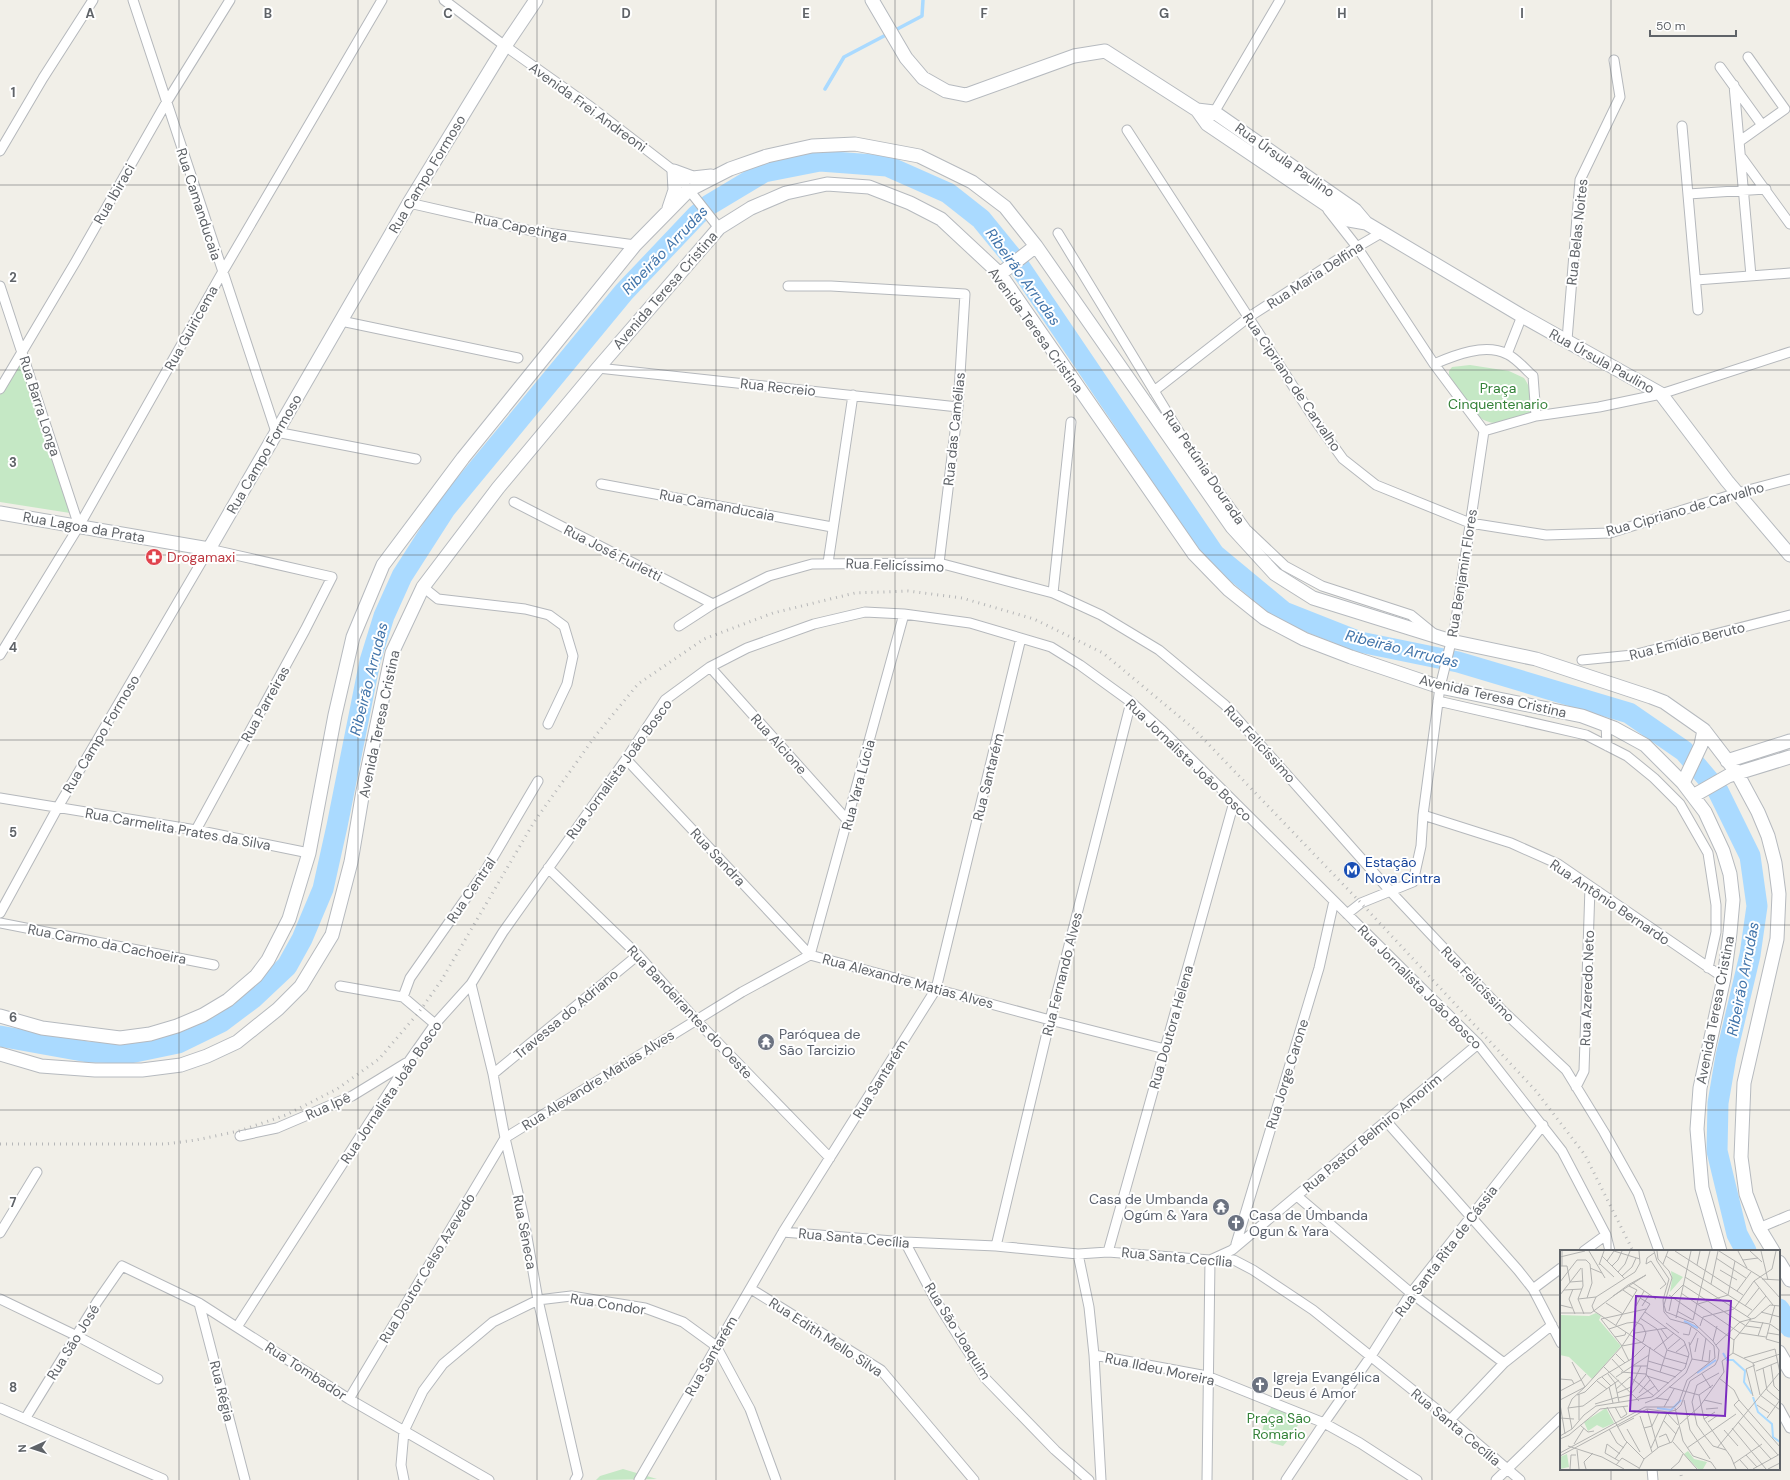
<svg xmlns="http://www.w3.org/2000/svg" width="1790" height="1480" font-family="'DM Sans',sans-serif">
	<rect width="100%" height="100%" fill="#f1efe8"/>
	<path fill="#c5e8c5" d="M21,360L70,513L0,502V395Z
		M1470,365L1509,371L1524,378C1531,388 1535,402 1529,414C1519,417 1506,423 1495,423C1473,422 1459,392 1449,375V371L1452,367Z
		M1273,1405L1301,1419L1294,1433L1283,1446L1272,1443L1261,1435L1267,1414Z
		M623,1469L657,1479L596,1480L600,1476Z"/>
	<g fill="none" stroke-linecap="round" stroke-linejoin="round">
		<path stroke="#aadaff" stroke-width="3.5" d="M825,89L844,57L922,16L923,0"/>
		<path stroke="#aadaff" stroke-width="21" d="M0,1036L88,1052L130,1053L178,1043L221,1022L253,998L287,966L302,939L323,889L337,826L370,661L384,616L402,576L445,509L624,292L697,215L709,205L764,172L820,161L887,166L948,193L981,219L1017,263L1214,554L1284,612L1360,642L1458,662L1629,713L1684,751L1718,791L1750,856L1757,906L1750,955L1726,1056L1718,1103L1717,1151L1737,1234L1746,1251
			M1779,1309L1790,1327"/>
		<g stroke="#b5b8bc" stroke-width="11">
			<path id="street" d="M133,0L276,432L416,459
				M444,0L505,46L591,107L674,171L719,228
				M1720,67L1762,125
				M1734,85L1751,276
				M1212,116L1280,0
				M1682,126L1698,310
				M1127,130L1317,423L1343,459L1376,485L1470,523L1546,535L1610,533L1737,493L1790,479
				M1740,141L1785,109L1748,57
				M0,151L43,78L93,0
				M1742,158L1790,224
				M1688,194L1766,189
				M409,203L532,231L635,245
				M1328,210L1357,247L1434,364L1484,431
				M1058,233L1198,463L1246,529L1285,566L1322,586L1411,615L1433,633
				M1696,280L1790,273
				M0,286L79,526
				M788,286H831L965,294L958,407L939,563
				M341,321L518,358
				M1567,340L1580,180L1620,97L1614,60
				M1507,354L1522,316
				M1434,364C1455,355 1485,343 1507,354C1516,358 1525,369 1533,376L1536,416
				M598,368L958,407
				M0,389L76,261L166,103L230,0
				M1154,391L1249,317L1357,247L1381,233
				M1484,431L1536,416L1599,407L1661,394L1790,352
				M601,484L832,527
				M514,502L713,604
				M828,563L853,395
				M423,587L438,599L525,609L549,615L564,626L573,656L567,684L548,724
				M1053,593L1071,422
				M679,626L713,604L769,576L812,564L939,563L1053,593L1101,615L1159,650L1225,705L1391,892L1503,1011L1566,1070L1604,1132L1638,1193L1659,1251
				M0,655L79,526L222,273L382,0
				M1582,660L1633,655L1790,615
				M710,667L848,821
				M1438,701L1586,735L1627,756L1654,778L1680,804L1708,853L1716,905V932L1708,968
				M1606,724L1607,746
				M626,759L810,955
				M0,798L196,830L309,853
				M1423,815L1511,843L1558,864L1724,978
				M548,868L638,955L696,1020L830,1158
				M0,913L58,807L209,549L332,577L305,630L196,830
				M1347,914L1361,903L1413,882L1421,846L1423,815L1440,687L1455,626L1484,431
				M0,923L214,965
				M810,955L904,614
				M471,984L493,1074L505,1138L523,1214L538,1300L578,1475L575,1480
				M340,986L403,997L435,1024
				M403,997L410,978L485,871L538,781
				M493,1074L638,955
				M1576,1087L1584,1071L1590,887
				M1386,1121L1518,1270L1533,1289L1561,1343
				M240,1136L277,1128L352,1096L406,1063
				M1297,1196L1411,1293L1504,1363
				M1759,1228L1790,1215
				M783,1232L905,1242L996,1246L1078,1254L1108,1252L1210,1260H1234L1253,1270L1313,1310L1450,1420L1520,1480
				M0,1233L37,1172
				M905,1242L936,1301L985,1378L1055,1450L1089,1480
				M1236,1244L1319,968L1334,901
				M996,1246L1050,1020L1131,702
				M1584,1251L1606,1235
				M1108,1252L1234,802
				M1078,1254L1089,1307L1094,1355L1101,1480
				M751,1289L881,1370L974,1480
				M1533,1289L1561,1268
				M0,1299L77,1336L158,1379
				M199,1303L245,1480
				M237,1327L409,1061L435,1024L471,984L503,932L626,759L665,700L710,667L747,648L814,624L865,612L904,614L970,623L1051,647L1080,665L1131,702L1161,729L1478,1044L1562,1151L1606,1235L1610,1251
				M1094,1355L1207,1376L1324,1423L1360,1443L1417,1480
				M349,1399L505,1138L742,992L810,955L1050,1020L1165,1049
				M0,1408L163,1479
				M1779,1408L1790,1428
				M25,1419L97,1302L122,1266L199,1303L349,1399L489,1480
				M1450,1420L1504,1363L1552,1325
				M1652,1469L1653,1480
				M404,1480L401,1465L404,1431L423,1391L443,1364L493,1322L538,1300L571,1296L645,1308L683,1322L716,1346L750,1409L776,1480
				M639,1480L783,1232L936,989L1021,638
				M1207,1480L1210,1260L1232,1250L1478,1044
				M1286,1480L1324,1423L1371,1356L1411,1293L1543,1125
				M1496,1480L1561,1417"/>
		</g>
		<g stroke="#b6babf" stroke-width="15">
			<path id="secondary" d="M872,0L906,58L923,78L946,91L966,95L1074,56L1105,51L1197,110L1207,124L1349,220L1366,223L1522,316L1661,394L1727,481L1790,555
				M1197,110L1214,112L1355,210L1366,223
				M669,208L675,190L674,171L693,178L711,176
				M1000,274L1036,246
				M0,513L209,549L409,203L505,46L536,0
				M1727,761L1790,741
				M1683,783L1701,745L1704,730
				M1693,796L1728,776L1790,757
				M0,1016L42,1028L120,1038L150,1034L177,1026L203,1015L228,1000L256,976L268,960L289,919L309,853L335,715L353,637L383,565L463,458L635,245L689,190L730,169L767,156L812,146L855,144L919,156L972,182L1005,207L1036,246L1232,527L1275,574L1313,598L1451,641L1536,659L1651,697L1664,702L1704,730L1737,773L1758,812L1768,836L1775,863L1779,894L1777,939L1744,1083L1741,1157L1746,1194L1759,1228L1773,1251
				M0,1054L41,1066L95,1070H142L181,1065L207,1056L237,1042L278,1009L301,986L332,935L351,862L363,791L392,653L423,587L498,488L598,368L719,228L751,208L786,193L827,184L869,187L910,203L941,219L1000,274L1194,554L1229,590L1264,618L1304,639L1351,657L1440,687L1582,716L1614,728L1645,745L1683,783L1705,812L1723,851L1730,874L1733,900L1730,933L1724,978L1700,1088L1697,1129L1702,1188L1720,1251
				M1779,1262L1790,1280
				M1779,1352L1790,1371"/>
		</g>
		<use href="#street" stroke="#fff" stroke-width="9"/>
		<use href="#secondary" stroke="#fff" stroke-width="13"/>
		<path stroke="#b6b7b8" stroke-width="3" stroke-dasharray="1 5" stroke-linecap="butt" d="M0,1144H166L196,1140L239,1131L286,1115L337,1089L379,1059L419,1012L441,981L534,822L596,735L638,684L704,639L773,613L855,593L908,591L962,598L1034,619L1103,653L1193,728L1361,903L1536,1091L1585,1155L1633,1251
			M1680,1469L1682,1480"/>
	</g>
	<path fill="none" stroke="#5f6368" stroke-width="1" stroke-opacity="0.55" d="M179,0V1480M358,0V1480M537,0V1480M716,0V1480M895,0V1480M1074,0V1480M1253,0V1480M1432,0V1480M1611,0V1251M0,185H1790M0,370H1790M0,555H1790M0,740H1790M0,925H1790M0,1110H1790M0,1295H1561M1779,1295H1790M1611,1469V1480"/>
	<defs>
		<g id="pharmacy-disc" transform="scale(0.9)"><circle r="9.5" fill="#e0444e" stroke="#fff"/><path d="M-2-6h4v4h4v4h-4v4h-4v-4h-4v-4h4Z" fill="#fff"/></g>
		<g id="metro-disc" transform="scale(0.9)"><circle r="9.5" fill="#1a4fb4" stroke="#fff"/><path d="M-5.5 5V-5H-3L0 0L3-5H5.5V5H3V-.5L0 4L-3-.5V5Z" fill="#fff"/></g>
		<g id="temple-disc" transform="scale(0.9)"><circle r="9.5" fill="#6b7280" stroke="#fff"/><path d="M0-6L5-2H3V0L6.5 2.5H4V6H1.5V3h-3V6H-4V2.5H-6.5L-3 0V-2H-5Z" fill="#fff"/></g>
		<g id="church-disc" transform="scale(0.9)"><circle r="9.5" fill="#6b7280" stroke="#fff"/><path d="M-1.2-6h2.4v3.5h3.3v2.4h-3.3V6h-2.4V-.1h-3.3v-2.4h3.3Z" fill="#fff"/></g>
	</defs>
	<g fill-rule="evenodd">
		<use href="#pharmacy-disc" x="154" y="557"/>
		<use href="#metro-disc" x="1352" y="870"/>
		<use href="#temple-disc" x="766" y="1042"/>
		<use href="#temple-disc" x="1221" y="1207"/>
		<use href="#church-disc" x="1236" y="1223"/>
		<use href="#church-disc" x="1260" y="1385"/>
	</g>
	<g text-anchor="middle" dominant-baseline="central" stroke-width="4" stroke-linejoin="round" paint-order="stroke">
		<g font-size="14" fill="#5f6368" stroke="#fff">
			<text transform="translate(588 107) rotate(36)">Avenida Frei Andreoni</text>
			<text transform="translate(1285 160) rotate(35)">Rua Úrsula Paulino</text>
			<text transform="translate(427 174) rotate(-59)">Rua Campo Formoso</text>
			<text transform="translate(114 194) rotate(-60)">Rua Ibiraci</text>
			<text transform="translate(199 204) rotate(72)">Rua Camanducaia</text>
			<text transform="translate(521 227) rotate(11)">Rua Capetinga</text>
			<text transform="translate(1577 232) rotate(-84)">Rua Belas Noites</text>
			<text transform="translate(1315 275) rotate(-33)">Rua Maria Delfina</text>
			<text transform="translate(665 290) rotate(-49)">Avenida Teresa Cristina</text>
			<text transform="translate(191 328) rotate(-61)">Rua Guiricema</text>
			<text transform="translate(1036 330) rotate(54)">Avenida Teresa Cristina</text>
			<text transform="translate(1602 361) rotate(29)">Rua Úrsula Paulino</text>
			<text transform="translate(1292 382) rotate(56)">Rua Cipriano de Carvalho</text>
			<text transform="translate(778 387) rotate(6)">Rua Recreio</text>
			<text transform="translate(40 406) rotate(72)">Rua Barra Longa</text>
			<text transform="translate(954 429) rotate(-84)">Rua das Camélias</text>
			<text transform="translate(264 454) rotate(-60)">Rua Campo Formoso</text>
			<text transform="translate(1204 467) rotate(56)">Rua Petúnia Dourada</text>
			<text transform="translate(717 505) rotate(11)">Rua Camanducaia</text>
			<text transform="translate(1685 509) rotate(-16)">Rua Cipriano de Carvalho</text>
			<text transform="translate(84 527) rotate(10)">Rua Lagoa da Prata</text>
			<text transform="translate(613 553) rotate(27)">Rua José Furletti</text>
			<text transform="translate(895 565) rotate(2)">Rua Felicíssimo</text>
			<text transform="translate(1462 573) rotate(-81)">Rua Benjamin Flores</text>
			<text transform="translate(1687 641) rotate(-14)">Rua Emídio Beruto</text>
			<text transform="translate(1493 696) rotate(13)">Avenida Teresa Cristina</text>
			<text transform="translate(265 704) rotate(-61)">Rua Parreiras</text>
			<text transform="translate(379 724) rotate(-78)">Avenida Teresa Cristina</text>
			<text transform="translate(101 734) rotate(-59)">Rua Campo Formoso</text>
			<text transform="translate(779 744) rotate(48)">Rua Alcione</text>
			<text transform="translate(1260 744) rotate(48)">Rua Felicíssimo</text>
			<text transform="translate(1189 760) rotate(44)">Rua Jornalista João Bosco</text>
			<text transform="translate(619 769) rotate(-54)">Rua Jornalista João Bosco</text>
			<text transform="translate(988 777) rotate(-76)">Rua Santarém</text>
			<text transform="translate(858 785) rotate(-75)">Rua Yara Lúcia</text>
			<text transform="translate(178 829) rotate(10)">Rua Carmelita Prates da Silva</text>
			<text transform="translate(718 857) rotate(47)">Rua Sandra</text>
			<text transform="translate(471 890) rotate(-56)">Rua Central</text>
			<text transform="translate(1610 902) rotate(34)">Rua Antônio Bernardo</text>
			<text transform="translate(107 944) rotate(11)">Rua Carmo da Cachoeira</text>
			<text transform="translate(1062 974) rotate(-76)">Rua Fernando Alves</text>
			<text transform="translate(908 981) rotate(15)">Rua Alexandre Matias Alves</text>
			<text transform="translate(1478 984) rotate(46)">Rua Felicíssimo</text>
			<text transform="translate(1420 987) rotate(45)">Rua Jornalista João Bosco</text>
			<text transform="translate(1587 988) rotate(-88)">Rua Azeredo Neto</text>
			<text transform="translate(1715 1010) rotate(-79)">Avenida Teresa Cristina</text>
			<text transform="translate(690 1012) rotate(47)">Rua Bandeirantes do Oeste</text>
			<text transform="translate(566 1014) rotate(-40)">Travessa do Adriano</text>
			<text transform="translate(1171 1027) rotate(-74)">Rua Doutora Helena</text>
			<text transform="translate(1287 1074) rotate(-73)">Rua Jorge Carone</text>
			<text transform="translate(880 1079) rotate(-58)">Rua Santarém</text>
			<text transform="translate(598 1080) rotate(-32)">Rua Alexandre Matias Alves</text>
			<text transform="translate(391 1092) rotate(-56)">Rua Jornalista João Bosco</text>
			<text transform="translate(328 1106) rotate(-24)">Rua Ipê</text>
			<text transform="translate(1372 1133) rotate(-40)">Rua Pastor Belmiro Amorim</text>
			<text transform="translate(525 1232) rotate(79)">Rua Sêneca</text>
			<text transform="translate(854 1238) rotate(5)">Rua Santa Cecília</text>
			<text transform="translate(1446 1251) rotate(-53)">Rua Santa Rita de Cássia</text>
			<text transform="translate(1177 1257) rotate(5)">Rua Santa Cecília</text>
			<text transform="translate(427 1268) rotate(-59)">Rua Doutor Celso Azevedo</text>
			<text transform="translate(608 1304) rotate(9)">Rua Condor</text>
			<text transform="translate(958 1331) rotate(58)">Rua São Joaquim</text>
			<text transform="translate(826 1337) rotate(33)">Rua Edith Mello Silva</text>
			<text transform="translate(73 1342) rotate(-58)">Rua São José</text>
			<text transform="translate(711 1356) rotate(-60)">Rua Santarém</text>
			<text transform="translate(1160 1369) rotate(12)">Rua Ildeu Moreira</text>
			<text transform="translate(306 1371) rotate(33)">Rua Tombador</text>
			<text transform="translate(222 1391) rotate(76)">Rua Régia</text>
			<text transform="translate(1456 1427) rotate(40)">Rua Santa Cecília</text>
		</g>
		<g font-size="14" fill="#348238" stroke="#fff">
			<text x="1498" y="388">Praça<tspan x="1498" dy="16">Cinquentenario</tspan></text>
			<text x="1279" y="1418">Praça São<tspan x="1279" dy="16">Romario</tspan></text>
		</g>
		<g font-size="14" fill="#be3a42" stroke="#fff" text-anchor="start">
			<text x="167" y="557">Drogamaxi</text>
		</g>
		<g font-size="14" fill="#164399" stroke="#fff" text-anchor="start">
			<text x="1365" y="862">Estação<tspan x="1365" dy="16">Nova Cintra</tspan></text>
		</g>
		<g font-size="14" fill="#5b616d" stroke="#fff" text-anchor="start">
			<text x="779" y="1034">Paróquea de<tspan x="779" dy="16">São Tarcizio</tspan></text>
			<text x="1208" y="1199" text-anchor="end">Casa de Umbanda<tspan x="1208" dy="16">Ogúm &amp; Yara</tspan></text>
			<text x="1249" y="1215">Casa de Úmbanda<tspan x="1249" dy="16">Ogun &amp; Yara</tspan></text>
			<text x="1273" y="1377">Igreja Evangélica<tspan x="1273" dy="16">Deus é Amor</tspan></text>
		</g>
		<g font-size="15" font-style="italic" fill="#4174aa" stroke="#fff">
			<text transform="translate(665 250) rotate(-46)">Ribeirão Arrudas</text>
			<text transform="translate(1023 277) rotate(54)">Ribeirão Arrudas</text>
			<text transform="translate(1402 649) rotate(14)">Ribeirão Arrudas</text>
			<text transform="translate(369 679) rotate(-76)">Ribeirão Arrudas</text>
			<text transform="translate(1743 979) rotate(-79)">Ribeirão Arrudas</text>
		</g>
	</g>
	<g transform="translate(1560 1250)">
		<rect width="220" height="220" fill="#f1efe8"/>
		<path d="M111,21L123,27L110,42L112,30ZM36,63L41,66L39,70L61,96L32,129L9,107L0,105V65L29,66ZM46,158L54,173L43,178L37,175L28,181L24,172ZM128,201L134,209L147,212L143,219H138L124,204ZM7,204L9,217L0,219V207Z" fill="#c5e8c5"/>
		<path fill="none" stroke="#aadaff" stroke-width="2" d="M124,71L138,78M163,103L167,110H173L185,121L184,132L192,144M137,123L156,110M193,147L198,162L212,174L213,187L220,192M97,158L111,160L121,150"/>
		<path fill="none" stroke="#b3b3b1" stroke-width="1" d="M29,1L45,28M54,1L80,9M115,1L183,45M159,1L202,28L220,48M178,1L187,18M190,1L202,12M201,1L208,30M42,6L65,29M106,6L192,60M0,7L25,1M156,8L186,28M220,8V32M183,10L198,8M47,11L54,1M40,14L54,27M86,14L91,11L106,34L100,39M86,14L87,8L94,3M103,14L108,1M39,15L44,1M137,15L140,1M0,16H7L10,32L23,31M2,16V1M52,16L58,10L62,1M22,18L23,36L18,49L24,64M30,18L42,23M160,20L177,30M58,22L65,14L70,1M62,26L72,17L76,8M125,27L191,69L174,90M202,29L219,30M194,31L213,55M0,32L17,10H26L30,14L32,33L27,48M73,33L96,49M151,34L158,1M13,39L9,49L15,64M4,40L22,39M63,40L73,47M177,41L191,22M121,43L180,83M0,45L21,18M109,45L174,90M168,45L175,11M111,47L123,35L186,76L201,78M18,49L36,47M46,53L63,64M138,54L168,45M0,55L12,58M76,56L84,41M82,56L89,45M185,56L199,38M34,61L105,108L127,114M34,61L32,56L36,47L75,22L80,13L79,1M109,61L112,47M117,61L133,70L150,1M201,62L220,67M0,63H31L68,35L86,25L53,46M187,67L206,46M80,68L97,79L107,100L100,122M116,68L131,1M41,69L86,59M41,69L62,96M190,71L210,74L220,81M106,73L119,83M210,73L215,55M210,74L206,89L220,93M56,75L77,40L69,36M140,76L143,67L174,59L194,31L212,19L216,1M49,79L67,73L76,72L82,75L86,83L83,92L62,96M101,79L108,89M73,80L75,83L107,78M180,83L206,87M208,83L220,85M123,84L129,85L131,77M198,86L203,72M55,87L65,85L66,82M153,91L157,76M130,95L137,82M156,95L180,72L195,68L210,55L220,56M62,97L69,111M108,99L121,88M94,100L114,83M107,100L129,107M116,102L126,94M135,102L138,88M173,103L193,113L200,145L220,160M56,104L65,113M184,108L215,99L220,123M52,109L63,121M132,109L149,112L150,100M88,111L122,121M142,111L146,88M12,112L25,137M193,113L220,104M211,115L214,136L220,142M72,116H87M44,117L79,151M87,118L116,127M203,118L207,140L220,151M196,121L218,112M61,122L86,124L99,142M159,123L137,135L132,152L137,175L144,185L153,196L166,200M48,124L55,133L59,152M142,124L151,138M87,126L109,133M42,127L51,136M56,127L89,105M70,127L94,146M159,128L174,140L179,150L220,197M0,129L12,130L14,134M37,131L47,139M49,137L53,153M109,137L139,145M56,139L70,127M0,141L21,130L26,124M57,143L71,137L81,116M79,143L90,130M17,145L25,142L38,129L73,108L86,95M139,145L144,169L171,207L176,219M139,145L153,135M193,146L186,119L195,115M58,148L70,145L86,126L90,97M77,148L95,136M96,148L109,150M0,150L25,137L62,96L90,54L80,48M124,150L130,180L150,209M144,150L162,154M179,150L174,155L218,205M85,153L97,148L126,123L132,109L129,92M0,154L5,184M35,154L58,147M197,155L209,163M47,157L65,190L84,209M55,157L61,168L67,164L63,156M104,157L114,139M8,158L23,156L59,130M115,158L123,191L133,206L151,212L156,219M87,159L98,198M146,159L158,158M80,166L92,202M0,168L14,169M207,168L220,150M144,169L155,162M19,170V144M104,171L116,184M148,172L158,165M178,172L211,209M120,174L140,156L164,122L162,111L173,103L174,90M20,175L28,182L34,181M57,177L74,168M84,178L92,176L99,162M172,178L206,219M12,179L8,158L12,149L25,137M49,179L57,193L64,198M67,179L80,202M164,180L178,196M0,186L12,179L24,165L36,156L92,147L125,118L129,104L124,91L85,62M99,187L106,184L110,193M0,189L9,185L40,159L68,156M113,192L137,219M14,194L24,178M8,196L42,207L64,219M91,198L107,163L118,175M127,198L176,164M157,198L220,122M17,200L19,219M0,203L85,157H114L119,152L127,130L155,108L154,96L138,81L128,74L110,69L104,62L103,50L109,29L97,11L94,1M186,205L197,217M0,206L87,159L108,162L116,160L121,155L130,131L155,115L158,109L159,100L153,91L134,73L106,62L104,55L112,28L109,21L98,9L97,1M55,209L67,192M180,210L188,219M59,211L45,203L47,194L60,204M173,214L202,194M56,215L62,208L79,218M10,219L11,205H16M26,219L24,212L33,203M79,219L84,209L99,197L112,192L119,177M111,219L119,212L123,204M193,219L220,204M208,219L220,213"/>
		<path fill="#7b2cbf" fill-opacity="0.15" stroke="#7b2cbf" stroke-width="2" d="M76,46L171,51L165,166L70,161Z"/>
		<rect width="220" height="220" fill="none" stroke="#5f6368" stroke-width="2"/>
	</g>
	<g font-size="13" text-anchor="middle" font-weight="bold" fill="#5f6368" stroke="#fff" stroke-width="4" stroke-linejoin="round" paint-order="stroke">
		<text x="90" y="18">A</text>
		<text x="268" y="18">B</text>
		<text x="448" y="18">C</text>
		<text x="626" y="18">D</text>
		<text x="806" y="18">E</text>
		<text x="984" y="18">F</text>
		<text x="1164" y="18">G</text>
		<text x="1342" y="18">H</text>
		<text x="1522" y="18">I</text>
		<text x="13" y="97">1</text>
		<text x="13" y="282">2</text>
		<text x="13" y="467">3</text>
		<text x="13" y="652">4</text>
		<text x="13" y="837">5</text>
		<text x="13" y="1022">6</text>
		<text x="13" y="1207">7</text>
		<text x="13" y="1392">8</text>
	</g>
	<g transform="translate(32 1448) rotate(267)" stroke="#ffffff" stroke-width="3" paint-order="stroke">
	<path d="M0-3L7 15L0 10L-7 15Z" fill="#5f6368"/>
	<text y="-6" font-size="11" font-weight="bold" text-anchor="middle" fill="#5f6368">N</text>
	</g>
	<path d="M1650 30v6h86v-6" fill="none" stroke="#5f6368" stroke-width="2"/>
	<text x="1656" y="30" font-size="12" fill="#5f6368" stroke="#ffffff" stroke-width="3" paint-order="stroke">50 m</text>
</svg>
